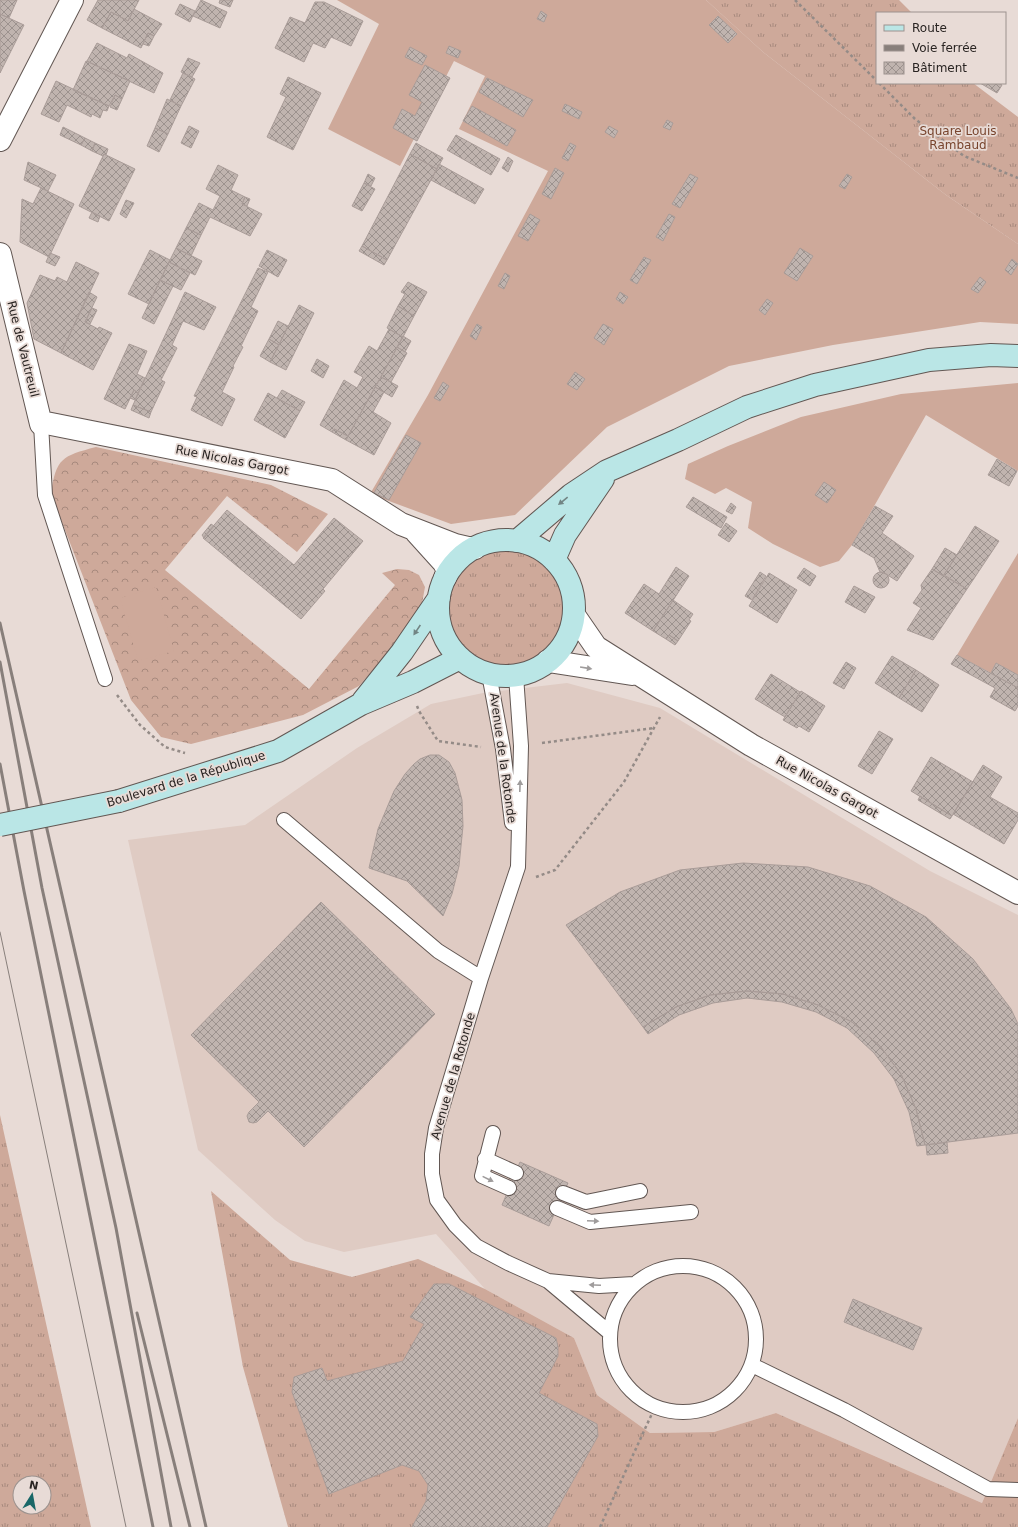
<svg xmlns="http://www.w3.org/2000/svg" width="1018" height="1527" font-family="'DejaVu Sans',sans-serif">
	<defs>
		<pattern id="grass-tufts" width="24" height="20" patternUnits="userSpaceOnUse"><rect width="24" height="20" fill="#cea99a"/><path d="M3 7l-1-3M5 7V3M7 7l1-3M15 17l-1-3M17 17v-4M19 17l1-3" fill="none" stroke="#a7897d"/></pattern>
		<pattern id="forest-crowns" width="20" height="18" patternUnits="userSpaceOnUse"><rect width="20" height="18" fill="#cea99a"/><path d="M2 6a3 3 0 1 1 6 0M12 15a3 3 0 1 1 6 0" fill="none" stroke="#a7897d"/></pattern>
		<pattern id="building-cross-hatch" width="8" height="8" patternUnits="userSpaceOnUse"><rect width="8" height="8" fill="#c0b4af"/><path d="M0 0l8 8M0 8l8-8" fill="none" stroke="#9c928e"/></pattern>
	</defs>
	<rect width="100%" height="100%" fill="#e8dbd6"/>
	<path fill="#dfcbc3" d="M567,683L660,708L930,871L1018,915V1418L982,1503L776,1413L714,1432L650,1433L597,1395L574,1338L485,1289L436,1234L344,1252L305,1241L275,1220L198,1150L128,840L245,825L357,748L431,704L483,693Z"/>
	<path fill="url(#grass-tufts)" fill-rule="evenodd" d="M706,0H899L912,13H877V83H973L1018,117V244L946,195L763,52Z
		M438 608a68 68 0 1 1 136 0a68 68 0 1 1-136 0Z
		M0,1115L91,1527H0ZM20,1483H44V1507H20Z
		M211,1191L290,1260L352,1277L418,1259L485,1289L574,1338L597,1395L650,1433L714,1432L776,1413L982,1503L1018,1418V1527H288L243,1367Z"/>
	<path fill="url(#forest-crowns)" d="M96,447L271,485L328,514L297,552L227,496L165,570L309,689L395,585L382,573L397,569L409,570L419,575L425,587L420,614L409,629L359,686L303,715L191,744L161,737L131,700L51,494C56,458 62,456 96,447Z"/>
	<path fill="#cea99a" d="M337,0H706L763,52L946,195L1018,244V324L980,322L833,345L729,366L607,427L515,515L451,524L370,494L428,395L548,171L459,129L485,76L454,61L400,166L328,129L379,24Z
		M1018,383V471L926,415L852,545L839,561L820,567L773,544L748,528L752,502L726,488L715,494L685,479L688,464L728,446L801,417L901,394Z
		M1018,553V675L996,663L991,673L957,655Z
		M156,587L174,651L138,661L120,598Z"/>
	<path fill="url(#building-cross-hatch)" stroke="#a99c98" d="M0,0H17L9,18L0,14Z
		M98,0H139L128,21L111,12L102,28L87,20Z
		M201,0L227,12L220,28L193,16Z
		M220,0H233L230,7L219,3Z
		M315,2H324L363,21L351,46L331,37L325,48L313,43L304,62L275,48L290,17L305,23Z
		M180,4L195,11L190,22L175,14Z
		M134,9L162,24L154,36L148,33L141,48L102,28L111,12L128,21Z
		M541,11L547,15L544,22L537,19Z
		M0,14L24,25L0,73Z
		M718,16L737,34L728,43L709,25Z
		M148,33L154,36L149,46L143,44Z
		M97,43L127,58L129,54L163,73L154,93L87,61Z
		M449,46L461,51L458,58L446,53Z
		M410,47L427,56L422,65L405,57Z
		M188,58L200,63L192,77L181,72Z
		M86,61L130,81L122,99L115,95L109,106L73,90Z
		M425,65L450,78L417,141L393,128L402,109L415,116L422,102L409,95Z
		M183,73L195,79L181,106L170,100Z
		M288,77L321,93L293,150L267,137L286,97L280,94Z
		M487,78L533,100L523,117L479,92Z
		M56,81L109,106L107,111L103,110L100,118L92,114L91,117L67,105L59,122L41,114Z
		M980,83H998L1002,85L997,93Z
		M115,95L122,99L117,110L110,107Z
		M167,99L181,106L168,134L155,128Z
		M565,104L582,112L579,119L562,111Z
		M472,106L516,130L507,146L463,121Z
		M667,120L673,123L670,130L663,127Z
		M189,126L199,131L191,148L181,143Z
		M609,126L618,131L614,138L605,132Z
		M63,127L85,138L81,145L60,135Z
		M155,128L168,134L159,152L147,146Z
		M456,135L500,159L491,175L447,150Z
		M85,138L95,143L92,151L81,145Z
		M95,143L108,149L106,155L104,154L103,156L92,151Z
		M416,143L443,158L437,169L410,154Z
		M570,143L576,146L568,161L562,158Z
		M104,154L135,169L109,221L79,206Z
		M410,154L437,169L387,260L362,246Z
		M508,157L513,161L508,172L502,168Z
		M28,162L56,175L48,191L24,180Z
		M439,164L484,189L475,204L431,180Z
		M218,165L238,175L231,190L245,197L242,204L262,214L250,236L210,217L201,235L186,228L199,203L213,210L220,196L206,189Z
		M555,168L564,173L551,199L542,194Z
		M368,174L375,178L371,186L364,183Z
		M690,174L698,178L680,208L672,204Z
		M847,174L852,177L845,189L839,186Z
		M364,183L375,189L362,211L352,206Z
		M41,188L74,204L49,257L20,242L22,199L33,204Z
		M245,197L250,199L247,206L242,204Z
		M126,200L134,203L126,218L120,214Z
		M92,212L100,216L98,222L89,218Z
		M530,214L540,220L528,241L518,236Z
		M669,214L675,217L663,241L656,237Z
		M186,228L201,235L191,256L176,248Z
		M362,246L387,260L384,265L359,251Z
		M176,248L202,261L195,275L169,262Z
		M800,248L813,256L797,281L784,273Z
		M150,250L170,260L149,304L128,294Z
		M267,250L287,260L278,277L259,266Z
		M50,253L60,257L55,266L46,262Z
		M644,257L651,260L637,284L630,280Z
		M1012,259L1018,264L1011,275L1005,270Z
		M76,262L99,273L61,353L34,339L27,303L40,275L55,281L57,277L67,282Z
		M169,262L190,273L181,290L160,280Z
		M258,268L268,272L251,307L258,311L241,346L243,347L233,366L234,367L222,392L235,399L222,426L191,410L197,397L194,396Z
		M505,273L510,276L504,289L498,286Z
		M980,277L986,282L978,293L971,289Z
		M160,280L173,286L154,324L142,318Z
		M408,282L427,292L414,316L398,306L405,294L401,292Z
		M89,292L97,297L85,322L98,329L99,327L112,333L93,370L61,353Z
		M185,292L216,307L204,330L183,321L172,345L177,348L161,380L165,382L151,412L133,405Z
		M620,292L628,297L623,304L616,299Z
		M767,299L773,303L765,315L759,310Z
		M299,305L314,313L286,370L270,362Z
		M398,306L414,316L403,337L387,328Z
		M92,308L97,310L90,324L85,322Z
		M278,321L288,326L279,345L269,339Z
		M477,324L482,327L476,340L470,336Z
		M603,324L613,329L604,345L594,338Z
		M389,329L403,337L348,436L334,429L332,432L320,425L344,380L357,388L363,377L354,372L369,346L377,351Z
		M403,336L411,341L405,352L397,347Z
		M269,339L279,345L270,362L260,356Z
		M129,344L147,351L137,374L145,378L138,393L134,390L125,409L104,399Z
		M397,347L407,353L391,382L381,377Z
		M317,359L329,366L323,378L311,371Z
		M575,372L585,379L577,390L567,384Z
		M381,377L398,386L392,397L375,387Z
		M443,382L449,386L440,401L434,398Z
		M375,387L384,392L373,412L391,423L374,455L346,440Z
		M134,390L138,393L135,400L130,398Z
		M282,390L305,402L300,411L277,398Z
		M268,393L300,411L285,438L254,420Z
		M133,405L151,412L149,418L131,410Z
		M334,429L348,436L346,440L332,432Z
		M406,435L421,443L389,500L374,493Z
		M997,459L1017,471L1009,486L988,475Z
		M824,482L836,490L827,503L815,495Z
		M693,497L727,517L721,528L686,507Z
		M731,503L736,507L732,514L726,511Z
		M875,506L893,516L882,533L914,556L897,581L886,574L880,572L874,558L852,545Z
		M227,510L294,565L334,518L363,541L323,589L325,591L301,619L203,538Z
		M726,523L737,531L729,542L718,535Z
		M211,524L214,526L204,538L202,535Z
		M975,526L999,541L967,589L944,575Z
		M945,548L957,555L943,576L932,569Z
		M676,567L689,576L653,631L625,613L644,584L659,594Z
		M804,568L816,576L810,586L797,578Z
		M932,569L967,589L933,640L907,630L921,608L913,603L922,590L921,585Z
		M873 580a8 8 0 1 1 16 0a8 8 0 1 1-16 0Z
		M760,572L766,576L752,600L745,596Z
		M769,573L797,590L777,623L749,606Z
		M854,586L875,597L865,613L845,602Z
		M673,600L693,614L689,620L691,621L678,641L669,635L666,639L653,631Z
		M669,635L678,641L675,645L666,639Z
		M957,655L1018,688V706L1015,711L990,697L995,688L951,664Z
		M892,656L916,670L899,698L875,683Z
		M846,662L856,668L844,689L833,683Z
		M996,663L1018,675V688L991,673Z
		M916,670L939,685L922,712L899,698Z
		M771,674L800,692L785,717L755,699Z
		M801,691L825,706L809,732L799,726L797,728L783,720Z
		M879,731L893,739L872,774L858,766Z
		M430,755H439L449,762L455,773L462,800L463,826L459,866L452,894L443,916L407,881L369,868L378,829L394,791L405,774L414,764L420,759Z
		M931,757L973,782L952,816L911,791Z
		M983,765L1002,777L990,797L1018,813V820L1004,844L953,814Z
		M920,796L952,816L950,819L918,800Z
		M743,863L808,867L870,886L926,917L973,959L1011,1009L1018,1024V1133L925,1145L916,1109L901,1074L880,1046L852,1022L818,1005L783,994L747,991L710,995L676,1007L643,1027L566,925L620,892L680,870Z
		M321,902L435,1014L304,1147L268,1111L257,1122L253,1123L249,1122L247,1116L249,1112L259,1102L191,1035Z
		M747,991L783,994L818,1005L852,1022L880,1046L901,1074L916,1109L925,1145L917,1146L909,1112L894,1079L874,1053L847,1028L816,1012L782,1002L747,998L713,1003L679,1015L648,1034L643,1027L676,1007L710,995Z
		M947,1142L948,1153L927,1155L926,1145Z
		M520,1162L568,1183L549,1226L502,1205Z
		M434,1284H449L556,1338L558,1347V1356L539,1393L597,1424L598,1436L547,1527H412L426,1501L428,1485L419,1471L402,1465L329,1494L292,1392L294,1377L322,1368L327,1381L403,1361L424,1324L410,1317Z
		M853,1299L922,1328L913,1350L844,1322Z"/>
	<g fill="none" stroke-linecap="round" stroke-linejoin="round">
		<g stroke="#625753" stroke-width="16">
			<path id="lane" d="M41,424L45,495L105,679
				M489,674L503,749L512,823
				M516,676L521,746L518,867L481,978L436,1128L432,1154V1174L437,1200L455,1225L476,1246L508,1263L548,1281L610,1333
				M284,820L438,951L481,978
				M493,1133L482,1176L509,1188
				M485,1159L516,1173
				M563,1193L586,1202L640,1191
				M557,1208L590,1222L691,1212
				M610 1339a73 73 0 1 1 146 0a73 73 0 1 1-146 0Z
				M548,1281L599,1286L634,1284
				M752,1365L844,1410L988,1489L1018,1490"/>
		</g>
		<g stroke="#625753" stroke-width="24">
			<path id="street" d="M0,140L72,0
				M0,254L41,424
				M41,422L332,480L401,524L455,545L468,548H475
				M416,532L444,563L448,571L445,578
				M574,615L596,647L751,745L1018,893
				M548,661L632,674"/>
		</g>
		<g stroke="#625753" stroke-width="24">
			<path id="secondary" d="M438 608a68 68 0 1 1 136 0a68 68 0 1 1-136 0Z
				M517,541L571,495L607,471L678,440L747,407L815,385L929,360L991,355L1018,356
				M554,560L565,535L603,479
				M363,701L402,652L439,598
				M119,801L278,751L361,704L413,682L460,658"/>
		</g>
		<path stroke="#948b87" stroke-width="2.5" stroke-dasharray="3 3" stroke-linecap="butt" d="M795,0L877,81
			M879,83L915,119L964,156L1018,178
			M117,695L140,725L165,747L185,753
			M417,706L419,711L438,741L481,747
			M542,743L654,728
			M536,877L555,870L624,782L660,717
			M600,1527L655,1407"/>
		<use href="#lane" stroke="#fff" stroke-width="14"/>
		<use href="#street" stroke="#fff" stroke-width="22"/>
		<use href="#secondary" stroke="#bae6e6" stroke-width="22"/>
		<path stroke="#887f7b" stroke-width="1" d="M0,932L126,1527"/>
		<path stroke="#887f7b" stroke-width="3" d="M0,623L206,1527
			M0,662L42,888L116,1228L171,1527
			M0,764L24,891L153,1527
			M137,1313L190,1527"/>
		<g stroke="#625753" stroke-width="24" stroke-linecap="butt">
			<path id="secondary-bridge" d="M0,825L119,801"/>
		</g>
		<use href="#secondary-bridge" stroke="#bae6e6" stroke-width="22"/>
	</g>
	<defs><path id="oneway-solid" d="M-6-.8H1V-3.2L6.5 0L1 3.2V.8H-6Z"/></defs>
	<g fill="#728584">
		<use href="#oneway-solid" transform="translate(563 501) rotate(141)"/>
		<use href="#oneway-solid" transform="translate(417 630) rotate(124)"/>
	</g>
	<g fill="#9f9c9c">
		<use href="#oneway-solid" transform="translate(586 668) rotate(9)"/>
		<use href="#oneway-solid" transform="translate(520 786) rotate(-88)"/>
		<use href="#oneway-solid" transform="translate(488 1179) rotate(26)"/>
		<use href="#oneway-solid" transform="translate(593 1221) rotate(3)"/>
		<use href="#oneway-solid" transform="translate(595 1285) rotate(-177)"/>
	</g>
	<g text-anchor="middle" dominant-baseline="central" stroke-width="3.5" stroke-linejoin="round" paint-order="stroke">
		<g font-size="12" fill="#78442d" stroke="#e8dbd6">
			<text x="958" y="131">Square Louis<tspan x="958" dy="14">Rambaud</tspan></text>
		</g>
		<g font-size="12" fill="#292422" stroke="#e8dbd6">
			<text transform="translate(23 349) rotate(76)">Rue de Vautreuil</text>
			<text transform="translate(232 460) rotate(11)">Rue Nicolas Gargot</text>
			<text transform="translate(503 758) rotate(82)">Avenue de la Rotonde</text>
			<text transform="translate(186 779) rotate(-17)">Boulevard de la République</text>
			<text transform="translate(827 787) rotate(29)">Rue Nicolas Gargot</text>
			<text transform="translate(453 1076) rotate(-74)">Avenue de la Rotonde</text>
		</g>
	</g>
	<rect x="876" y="12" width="130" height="72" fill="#e8dbd6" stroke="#9c928e"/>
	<rect x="884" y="25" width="20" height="6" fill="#bae6e6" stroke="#9c928e"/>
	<text x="912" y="32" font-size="12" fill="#292422">Route</text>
	<rect x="884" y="45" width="20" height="6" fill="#887f7b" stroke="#9c928e"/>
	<text x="912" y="52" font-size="12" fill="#292422">Voie ferrée</text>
	<rect x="884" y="62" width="20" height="12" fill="url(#building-cross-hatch)" stroke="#9c928e"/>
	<text x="912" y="72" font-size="12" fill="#292422">Bâtiment</text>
	<g transform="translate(32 1495) rotate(11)"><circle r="19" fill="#e8dbd6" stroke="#9c928e"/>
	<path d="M0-3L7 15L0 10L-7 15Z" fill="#196767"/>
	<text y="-6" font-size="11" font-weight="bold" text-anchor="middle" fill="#292422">N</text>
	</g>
</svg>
